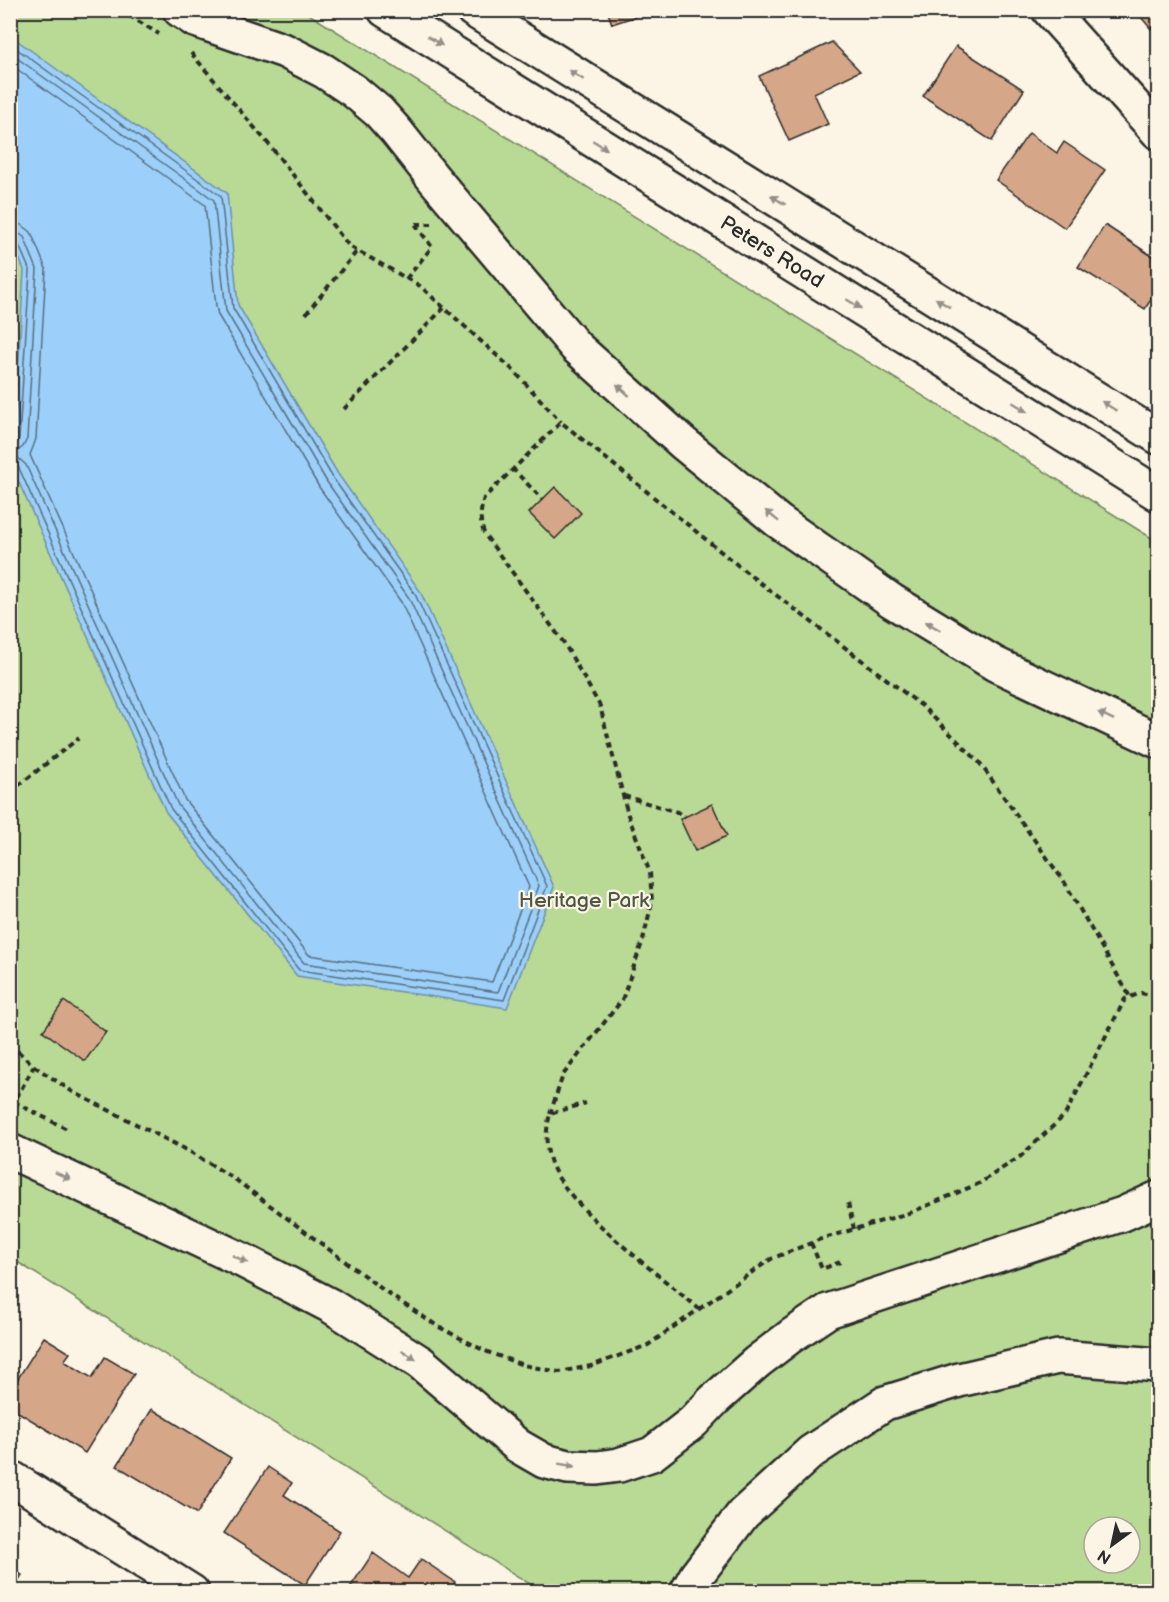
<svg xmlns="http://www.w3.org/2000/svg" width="1169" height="1602" font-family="'Balsamiq Sans',sans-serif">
	<rect width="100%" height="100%" fill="#fcf5e5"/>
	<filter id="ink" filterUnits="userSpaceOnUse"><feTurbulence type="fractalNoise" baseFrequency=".0167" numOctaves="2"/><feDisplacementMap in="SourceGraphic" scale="12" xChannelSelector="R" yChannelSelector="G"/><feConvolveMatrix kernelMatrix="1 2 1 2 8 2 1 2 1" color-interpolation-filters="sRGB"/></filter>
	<g filter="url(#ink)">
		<path fill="#b8da94" stroke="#728260" stroke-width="1.5" fill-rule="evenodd" d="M10,11H304L1158,542V1591H541L11,1258ZM1094,1527H1130V1563H1094Z"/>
		<path fill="#9cd0fa" stroke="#6f8ea7" stroke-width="1.5" d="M11,36L227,193L238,305L338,474L420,591L554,887L507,1008L297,976L166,812L12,467L24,270L11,239Z"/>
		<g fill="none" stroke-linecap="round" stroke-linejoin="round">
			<path stroke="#586d7e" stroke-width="1.5" d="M10,44L221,196L233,308L333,478L415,594L547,886L504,1000L299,970L171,809L19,468L16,464H10
				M10,53L214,200L226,311L327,482L409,598L539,886L498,992L304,963L178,805L26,465L15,455L16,452L23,447L27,439L37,269L24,237L18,233L10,231
				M10,64L205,205L216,306L218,315L319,487L401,602L529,887L492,982L309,955L185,800L30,455L36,439L46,269L31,232L22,225L10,222
				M10,239L18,243L30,271L19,438L17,443L10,444"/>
		</g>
		<path fill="#d6a689" stroke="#2b2b2b" stroke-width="1.5" d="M607,10H655L612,24Z
			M1135,10H1158V23L1151,29Z
			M832,42L860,71L814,93L828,124L789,141L759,76Z
			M956,46L1024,90L992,141L923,96Z
			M1029,133L1057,153L1064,142L1105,170L1065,228L996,180Z
			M1105,225L1158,260V288L1145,309L1078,267Z
			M555,487L581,513L555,539L529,513Z
			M712,804L727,836L695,851L680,819Z
			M64,1001L106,1032L85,1061L43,1031Z
			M44,1337L70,1353L64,1361L92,1378L105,1357L134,1374L85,1453L10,1407V1391Z
			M152,1409L231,1458L197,1514L117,1466Z
			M268,1467L292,1483L284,1495L340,1531L305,1585L224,1533Z
			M373,1553L408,1578L421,1559L455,1582L448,1592H347Z
			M10,1568L22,1575L11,1592H10Z"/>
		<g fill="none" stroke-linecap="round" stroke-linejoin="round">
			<g stroke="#2b2b2b" stroke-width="38">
				<path id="minor" d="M180,10L195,20L285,51L324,71L354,91L379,112L396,131L434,179L576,347L683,443L778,521L892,601L995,664L1158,741
					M1049,10L1158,132
					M10,1151L244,1261L331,1306L421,1363L518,1446L544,1461L568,1467L597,1468L619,1465L652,1454L693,1422L714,1400L757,1362L791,1336L828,1311L1123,1214L1158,1198
					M10,1477L192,1592
					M687,1592L696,1576L743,1514L811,1452L885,1403L959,1380L1058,1357L1158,1365"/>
			</g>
			<g stroke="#2b2b2b" stroke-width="38">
				<path id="major" d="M385,10L1158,494
					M473,10L1158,437"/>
			</g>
			<path stroke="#2b2b2b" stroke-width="4" stroke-dasharray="6 4.5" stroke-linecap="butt" d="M120,10L159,34
				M191,53L271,147L349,246L420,286L514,371L561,422
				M416,224H432
				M406,279L432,247L415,224
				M306,314L357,251
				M344,409L444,308
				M512,468L543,500
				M10,792L79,738
				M624,796L677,812L685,817
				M10,1044L34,1066L14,1102L69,1130
				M34,1066L73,1092L189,1151L236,1180L390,1295L439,1327L485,1351L523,1365L559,1372L591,1366L648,1345L699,1309C661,1276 563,1205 550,1160C545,1145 546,1129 550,1114L586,1103
				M550,1114L563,1075L622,1000L643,940L652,902L650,873L628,815L600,706L564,643L485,535C479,522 480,511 484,498L561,422L751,576L922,706L979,762L1065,883L1130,997
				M848,1203L854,1229
				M811,1243L822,1269L843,1261
				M699,1309L771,1259L821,1239L912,1212L980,1183L1021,1156L1065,1115L1125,999L1141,993L1158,997"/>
			<use href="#minor" stroke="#fcf5e5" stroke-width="33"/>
			<use href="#major" stroke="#fcf5e5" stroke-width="33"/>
		</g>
		<defs><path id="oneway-solid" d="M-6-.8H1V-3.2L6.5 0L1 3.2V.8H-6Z" transform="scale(1.5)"/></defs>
		<g fill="#949088">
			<use href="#oneway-solid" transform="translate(435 41) rotate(32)"/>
			<use href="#oneway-solid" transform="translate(576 75) rotate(-148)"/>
			<use href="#oneway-solid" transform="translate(600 145) rotate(32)"/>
			<use href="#oneway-solid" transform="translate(778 200) rotate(-148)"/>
			<use href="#oneway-solid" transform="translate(943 303) rotate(-148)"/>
			<use href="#oneway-solid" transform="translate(854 304) rotate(32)"/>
			<use href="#oneway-solid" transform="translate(623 390) rotate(-138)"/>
			<use href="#oneway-solid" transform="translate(1109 406) rotate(-148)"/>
			<use href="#oneway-solid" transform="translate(1020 407) rotate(32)"/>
			<use href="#oneway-solid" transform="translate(772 516) rotate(-141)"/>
			<use href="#oneway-solid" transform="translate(933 626) rotate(-149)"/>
			<use href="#oneway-solid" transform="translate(1106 716) rotate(-155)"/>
			<use href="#oneway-solid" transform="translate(63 1176) rotate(25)"/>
			<use href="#oneway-solid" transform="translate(240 1259) rotate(26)"/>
			<use href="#oneway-solid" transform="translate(409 1355) rotate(33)"/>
			<use href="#oneway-solid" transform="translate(567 1465) rotate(9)"/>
		</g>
	</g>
	<g text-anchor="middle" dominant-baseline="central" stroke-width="4.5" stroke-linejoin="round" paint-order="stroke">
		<g font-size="21" fill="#2b2b2b" stroke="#fcf5e5">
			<text transform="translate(772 252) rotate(32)">Peters Road</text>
		</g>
		<g font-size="21" fill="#4e5745" stroke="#fcf5e5">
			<text x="584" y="900">Heritage Park</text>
		</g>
	</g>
	<rect width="1169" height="1602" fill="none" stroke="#fcf5e5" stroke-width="36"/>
	<rect x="18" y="18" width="1133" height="1566" fill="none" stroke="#2b2b2b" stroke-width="2" filter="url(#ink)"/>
	<g transform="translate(1112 1545) rotate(213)"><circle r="28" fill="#fcf5e5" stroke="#a8a49b" stroke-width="1.5"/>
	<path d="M0-4.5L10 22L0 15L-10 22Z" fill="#2b2b2b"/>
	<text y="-9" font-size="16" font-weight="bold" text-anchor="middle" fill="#2b2b2b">N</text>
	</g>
</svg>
